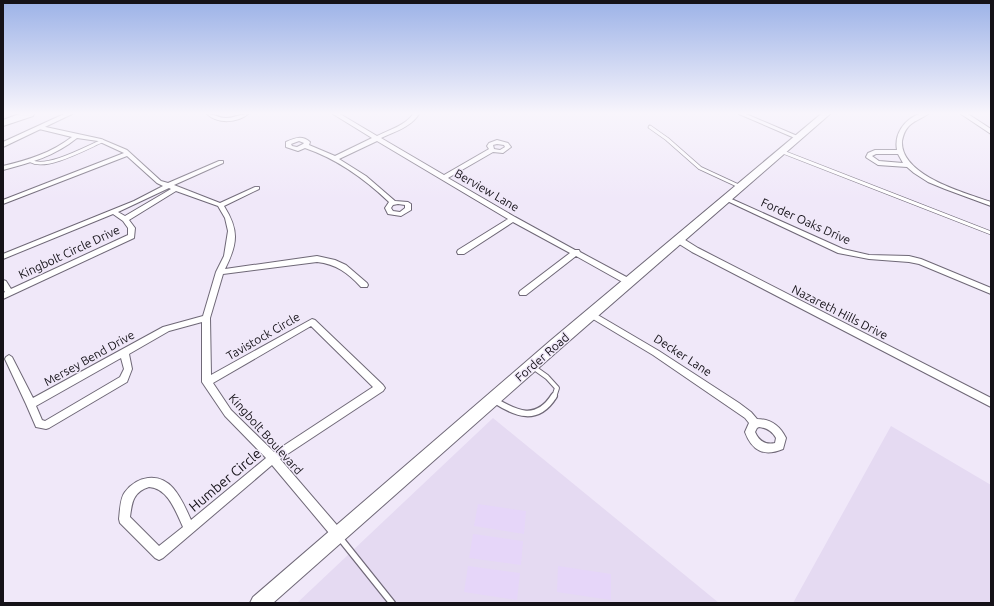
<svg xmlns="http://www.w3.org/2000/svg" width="994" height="606" font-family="Ubuntu,sans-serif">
	<rect width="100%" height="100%" fill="#f0e8f9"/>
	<path fill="#e5daf2" d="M493,418L719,603H297Z
		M891,426L991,485V603H793Z"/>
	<path fill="#e6d6f9" d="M478,504L526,511L524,534L474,526Z
		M473,534L523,541L521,565L469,558Z
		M468,566L520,573L517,600L464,592Z
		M558,566L611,574V600L557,592Z"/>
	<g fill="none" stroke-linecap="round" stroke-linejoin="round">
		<g stroke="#6f6877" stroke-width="4.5">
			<path id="service-far2" d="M650,127L667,139L700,168L741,187
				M783,152L991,233
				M31,161C46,170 86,148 102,141"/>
		</g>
		<g stroke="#6f6877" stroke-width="6">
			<path id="service-far1" d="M533,367L547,377L557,388L554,397"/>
		</g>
		<g stroke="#6f6877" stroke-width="8">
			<path id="service" d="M494,400C516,414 537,423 554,396
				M340,538L392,603"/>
		</g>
		<g stroke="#6f6877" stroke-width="2">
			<path id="minor" d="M207,114C214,114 219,118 226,118C234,118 240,114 248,114C237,123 218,124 207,114Z
				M333,114H340L377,136C389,130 406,125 413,114H419C411,127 394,132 381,138L444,175L489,149L487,146L489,143L497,140L508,143L511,147L503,153L493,152L448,178L515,217L575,250H579L580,252L632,280L633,282L632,284H626L576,256L526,295H520L519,293L520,291L570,253L513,222L464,254H458L457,252L458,250L508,219L377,141L339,159L366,176L395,201L408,202L411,204V210L401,216L388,214L385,208L389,202C365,179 337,159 305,148L298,151L286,147V142C295,138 302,135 310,142L309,145L335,156L372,138ZM299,141L304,143L303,144L297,147L292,146L291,144ZM497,144L504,145L505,147L500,150L494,149L493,145ZM398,204L405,205V208L400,212L393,211L391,208L393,205Z
				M739,114H746L802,138L797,139Z
				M919,114H928C921,119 913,121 908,127C904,132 903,136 902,141C900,176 966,193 991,202V206L945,189L928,182L914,173L907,167L878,165L867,158L866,157L868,153L875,150H897C894,134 904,120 919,114ZM876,154H898L903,163L879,161L872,156Z
				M961,114H968L991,129V134Z
				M41,126L101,139L127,150L161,181L168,183L219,161H223V163L174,185L220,203L255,187H259V189L224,206C239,230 238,243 225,269L317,256L335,260L346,265L367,283L368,285L367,287H361C348,273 336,264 317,262L223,274L210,318L211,375L312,319L315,320L383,385L385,388L383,391L280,459L342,531L344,535L342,539L338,541L334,539L272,465L163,558L159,560L155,558L120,523L119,519C120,511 120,498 125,492C137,476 159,472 173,488C181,497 186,509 191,520L266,458L225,416L202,382V322L169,331L129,354L132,369L127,382L49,428L46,429L36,427L26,404L5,359L6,357L9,355L12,357L33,398L163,327L203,316L216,272L224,256L228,231L225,218L218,206L176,191L129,220L135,228L134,238L3,299V293L5,292L3,289V280L6,281L11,289L128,235V228L123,221L113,214L3,259V254L134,201L163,186L157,183L127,156L3,204V200L124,153L98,141L77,138C55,156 30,163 3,170V166C28,160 51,153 72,137L39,129V127ZM169,188L171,189L125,216L118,212ZM311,326L373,387L274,452L231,410L213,383ZM121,358L124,369L120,377L45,421L42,420L36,406ZM149,487C168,488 176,512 183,527L159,546L130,517C132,502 133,492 149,487Z
				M727,197L843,249L869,255L909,256L921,259L991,288V294L919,264L909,262L869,259L838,253L725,200V198Z
				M676,238H682L698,248L991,398V407L692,252L676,242L675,240Z
				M591,311L659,351L739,403L751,412L757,419C771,419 780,426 786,438L783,449C764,457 752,451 745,432L749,423L745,418L653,355L588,316L587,314L588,312ZM759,427C767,428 772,431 776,438L775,443C765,445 759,441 755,432L757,428Z"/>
		</g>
		<g stroke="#6f6877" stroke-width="2">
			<path id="tertiary" d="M64,114H72L3,147V142Z"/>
		</g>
		<g stroke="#6f6877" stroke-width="2">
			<path id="secondary" d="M821,114H830L560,349L273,603H250L253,597L550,341Z"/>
		</g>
		<g stroke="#6f6877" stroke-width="2">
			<path id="motorway" d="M19,114H34L33,116L3,126V120Z"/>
		</g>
		<use href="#service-far2" stroke="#fff" stroke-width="3"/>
		<use href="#service-far1" stroke="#fff" stroke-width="4"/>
		<use href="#service" stroke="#fff" stroke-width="5.5"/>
		<use href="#minor" fill="#fff" fill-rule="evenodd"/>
		<use href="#tertiary" fill="#fff" fill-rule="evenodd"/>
		<use href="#secondary" fill="#fff" fill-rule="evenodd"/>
		<use href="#motorway" fill="#fff" fill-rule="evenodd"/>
	</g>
	<linearGradient id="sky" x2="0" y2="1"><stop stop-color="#9cb2e7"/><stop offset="0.57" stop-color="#f8f5fc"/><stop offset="1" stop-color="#f8f5fc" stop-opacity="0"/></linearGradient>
	<rect width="994" height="199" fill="url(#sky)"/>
	<g text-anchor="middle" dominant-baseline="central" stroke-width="3" stroke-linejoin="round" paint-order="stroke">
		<g font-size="12" fill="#151218" stroke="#f0e8f9">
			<text transform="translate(487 190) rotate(30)">Berview Lane</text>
			<text transform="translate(806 221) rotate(24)">Forder Oaks Drive</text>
			<text transform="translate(69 252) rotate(-25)">Kingbolt Circle Drive</text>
			<text transform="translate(840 312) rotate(27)">Nazareth Hills Drive</text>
			<text transform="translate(263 336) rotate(-30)">Tavistock Circle</text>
			<text transform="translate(683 355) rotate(33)">Decker Lane</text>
			<text transform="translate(542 357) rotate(-41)">Forder Road</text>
			<text transform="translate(89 358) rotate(-29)">Mersey Bend Drive</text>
			<text transform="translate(266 434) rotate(48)">Kingbolt Boulevard</text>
		</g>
		<g font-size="14" fill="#151218" stroke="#f0e8f9">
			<text transform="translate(225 480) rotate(-40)">Humber Circle</text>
		</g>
	</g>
	<rect width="994" height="606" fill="none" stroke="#151218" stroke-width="8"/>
</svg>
